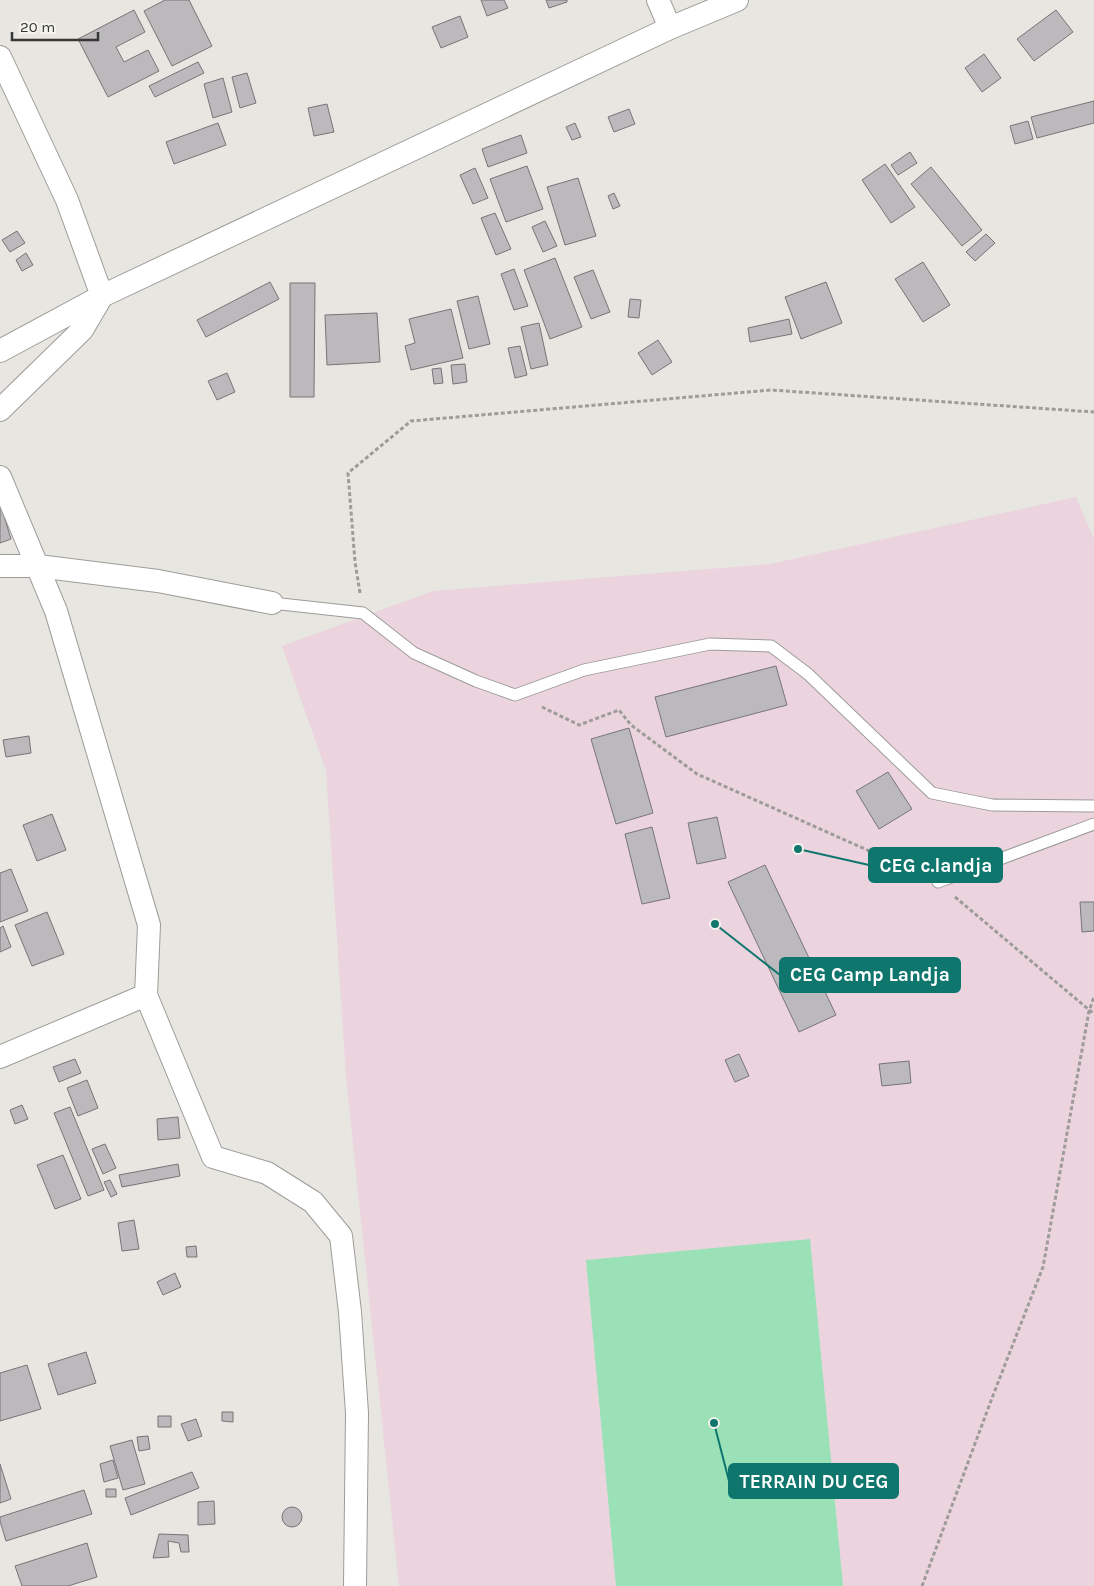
<svg xmlns="http://www.w3.org/2000/svg" width="1094" height="1586" font-family="Karla,sans-serif">
	<rect width="100%" height="100%" fill="#e7e6e1"/>
	<path fill="#ecd4df" d="M1076,497L1094,539V1586H399L346,1077L326,771L282,646L433,591L770,564Z"/>
	<path fill="#9ae1b8" d="M810,1239L843,1586H616L586,1260Z"/>
	<path fill="#bcb9bd" stroke="#777477" d="M165,0H189L212,46L172,66L144,11Z
		M481,0H504L508,8L487,16Z
		M546,0H567V2L549,8Z
		M134,10L145,32L116,47L124,62L148,50L159,71L108,97L78,39Z
		M1056,10L1073,32L1034,61L1017,39Z
		M460,16L468,37L441,48L432,27Z
		M984,54L1001,78L982,92L965,68Z
		M198,62L204,73L155,97L149,86Z
		M247,73L256,103L240,108L232,77Z
		M223,78L232,112L213,118L204,84Z
		M1094,101V123L1037,138L1031,117Z
		M327,104L334,132L314,136L308,108Z
		M629,109L635,124L614,132L608,117Z
		M1028,121L1033,139L1015,144L1010,126Z
		M218,123L226,145L174,164L166,142Z
		M575,123L581,137L572,140L566,127Z
		M521,135L527,153L488,167L482,149Z
		M910,152L917,163L898,175L891,165Z
		M885,164L915,207L891,223L862,180Z
		M527,166L543,209L506,222L490,179Z
		M931,167L982,230L962,246L911,184Z
		M475,168L488,198L473,204L460,175Z
		M578,178L596,236L565,245L547,187Z
		M614,193L620,206L613,209L608,196Z
		M495,213L511,249L496,255L481,218Z
		M545,221L557,246L543,252L532,227Z
		M17,231L25,243L10,252L2,240Z
		M986,234L995,243L975,261L966,252Z
		M26,253L33,265L22,271L16,260Z
		M555,258L582,327L550,339L524,270Z
		M923,262L950,305L923,322L895,279Z
		M514,269L528,306L514,310L501,274Z
		M593,270L610,312L591,319L574,277Z
		M270,282L279,299L206,337L197,320Z
		M826,282L842,323L801,339L785,297Z
		M290,283H315L314,397H290Z
		M478,296L490,344L469,349L457,301Z
		M630,299L641,300L639,318L628,317Z
		M451,309L463,358L411,370L405,346L415,343L409,319Z
		M377,313L380,362L327,365L325,315Z
		M789,319L792,334L750,342L748,328Z
		M539,323L548,365L531,369L521,327Z
		M658,340L672,362L652,375L638,353Z
		M520,346L527,375L515,378L508,348Z
		M465,364L467,382L453,384L451,365Z
		M441,368L443,383L434,384L432,369Z
		M227,373L235,392L217,400L208,381Z
		M0,503L11,539L0,543Z
		M776,666L787,705L666,737L655,697Z
		M629,728L653,813L616,824L591,739Z
		M29,736L31,753L6,757L3,740Z
		M888,772L912,809L879,829L856,791Z
		M52,814L66,850L37,861L23,825Z
		M717,817L726,858L697,864L688,823Z
		M652,827L670,898L642,904L625,834Z
		M765,865L836,1015L799,1032L728,882Z
		M11,869L28,911L0,922V873Z
		M1080,902H1094V931L1082,932Z
		M47,912L64,954L32,966L15,925Z
		M3,926L11,947L0,952V928Z
		M739,1054L749,1076L735,1082L725,1060Z
		M75,1059L81,1073L59,1082L53,1067Z
		M909,1061L911,1083L882,1086L879,1064Z
		M87,1080L98,1108L78,1116L67,1088Z
		M22,1105L28,1119L15,1124L10,1110Z
		M70,1107L104,1190L88,1196L54,1113Z
		M178,1117L180,1138L158,1140L157,1119Z
		M105,1144L116,1168L103,1174L92,1149Z
		M63,1155L81,1199L55,1209L37,1165Z
		M178,1164L180,1176L122,1187L119,1175Z
		M110,1180L117,1194L111,1197L104,1182Z
		M134,1220L139,1249L122,1251L118,1223Z
		M196,1246L197,1257H187L186,1247Z
		M175,1273L181,1287L163,1295L157,1282Z
		M86,1352L96,1383L58,1395L48,1364Z
		M27,1365L41,1409L0,1421V1373Z
		M222,1412H233V1422L222,1421Z
		M158,1416H171V1427H158Z
		M196,1419L202,1436L188,1441L181,1424Z
		M148,1436L150,1449L139,1451L137,1437Z
		M132,1440L145,1484L123,1490L110,1446Z
		M113,1460L118,1478L104,1482L100,1464Z
		M0,1464L11,1499L0,1503Z
		M192,1472L199,1488L131,1515L125,1498Z
		M106,1489H116V1497H106Z
		M84,1490L92,1514L6,1541L0,1521V1517Z
		M214,1501L215,1524L198,1525V1502Z
		M282 1517a10 10 0 1 1 20 0a10 10 0 1 1-20 0Z
		M159,1534L188,1535L189,1552H181L179,1543L168,1541L169,1557L153,1558Z
		M87,1543L97,1577L68,1586H22L15,1566Z"/>
	<g fill="none" stroke-linecap="round" stroke-linejoin="round">
		<g stroke="#9d9c98" stroke-width="13">
			<path id="service" d="M272,603L363,613L414,653L476,681L515,695L584,670L710,644L771,646L808,674L932,793L992,805L1094,806
				M938,882L1094,824"/>
		</g>
		<g stroke="#9d9c98" stroke-width="24">
			<path id="minor" d="M658,0L670,28
				M0,57L67,200L102,296L82,330L0,410
				M0,351L102,296L670,28L737,0
				M0,477L56,611L149,925L146,995L213,1157L267,1173L313,1202L341,1236L350,1312L357,1413L355,1586
				M0,566H38L158,581L272,603
				M0,1057L146,995"/>
		</g>
		<path stroke="#9d9c98" stroke-width="3" stroke-dasharray="4 2.5" stroke-linecap="butt" d="M360,593L355,562L348,473L411,421L771,390L1094,412
			M542,707L579,725L619,710L631,725L697,774L921,874
			M955,897L1094,1014
			M922,1586L992,1398L1043,1267L1089,1011L1094,997"/>
		<use href="#service" stroke="#fff" stroke-width="11"/>
		<use href="#minor" stroke="#fff" stroke-width="22"/>
	</g>
	<path fill="none" stroke="#0f766e" stroke-width="2" d="M798 849L869 865M715 924L780 975M714 1423L729 1481"/>
	<g fill="#0f766e" stroke="#f4f3ee" stroke-width="2">
		<circle cx="798" cy="849" r="5"/>
		<circle cx="715" cy="924" r="5"/>
		<circle cx="714" cy="1423" r="5"/>
	</g>
	<g fill="#0f766e" stroke="#0f766e" stroke-width="2">
		<rect x="869" y="848" width="133" height="34" rx="5"/>
		<rect x="780" y="958" width="180" height="34" rx="5"/>
		<rect x="729" y="1464" width="169" height="34" rx="5"/>
	</g>
	<g font-size="19" text-anchor="middle" font-weight="bold" fill="#fff">
		<text x="936" y="872">CEG c.landja</text>
		<text x="870" y="981">CEG Camp Landja</text>
		<text x="814" y="1488">TERRAIN DU CEG</text>
	</g>
	<path d="M12 32v8h86v-8" fill="none" stroke="#373735" stroke-width="2.5"/>
	<text x="20" y="32" font-size="15" fill="#373735" stroke="#f4f3ee" stroke-width="4" paint-order="stroke">20 m</text>
</svg>
